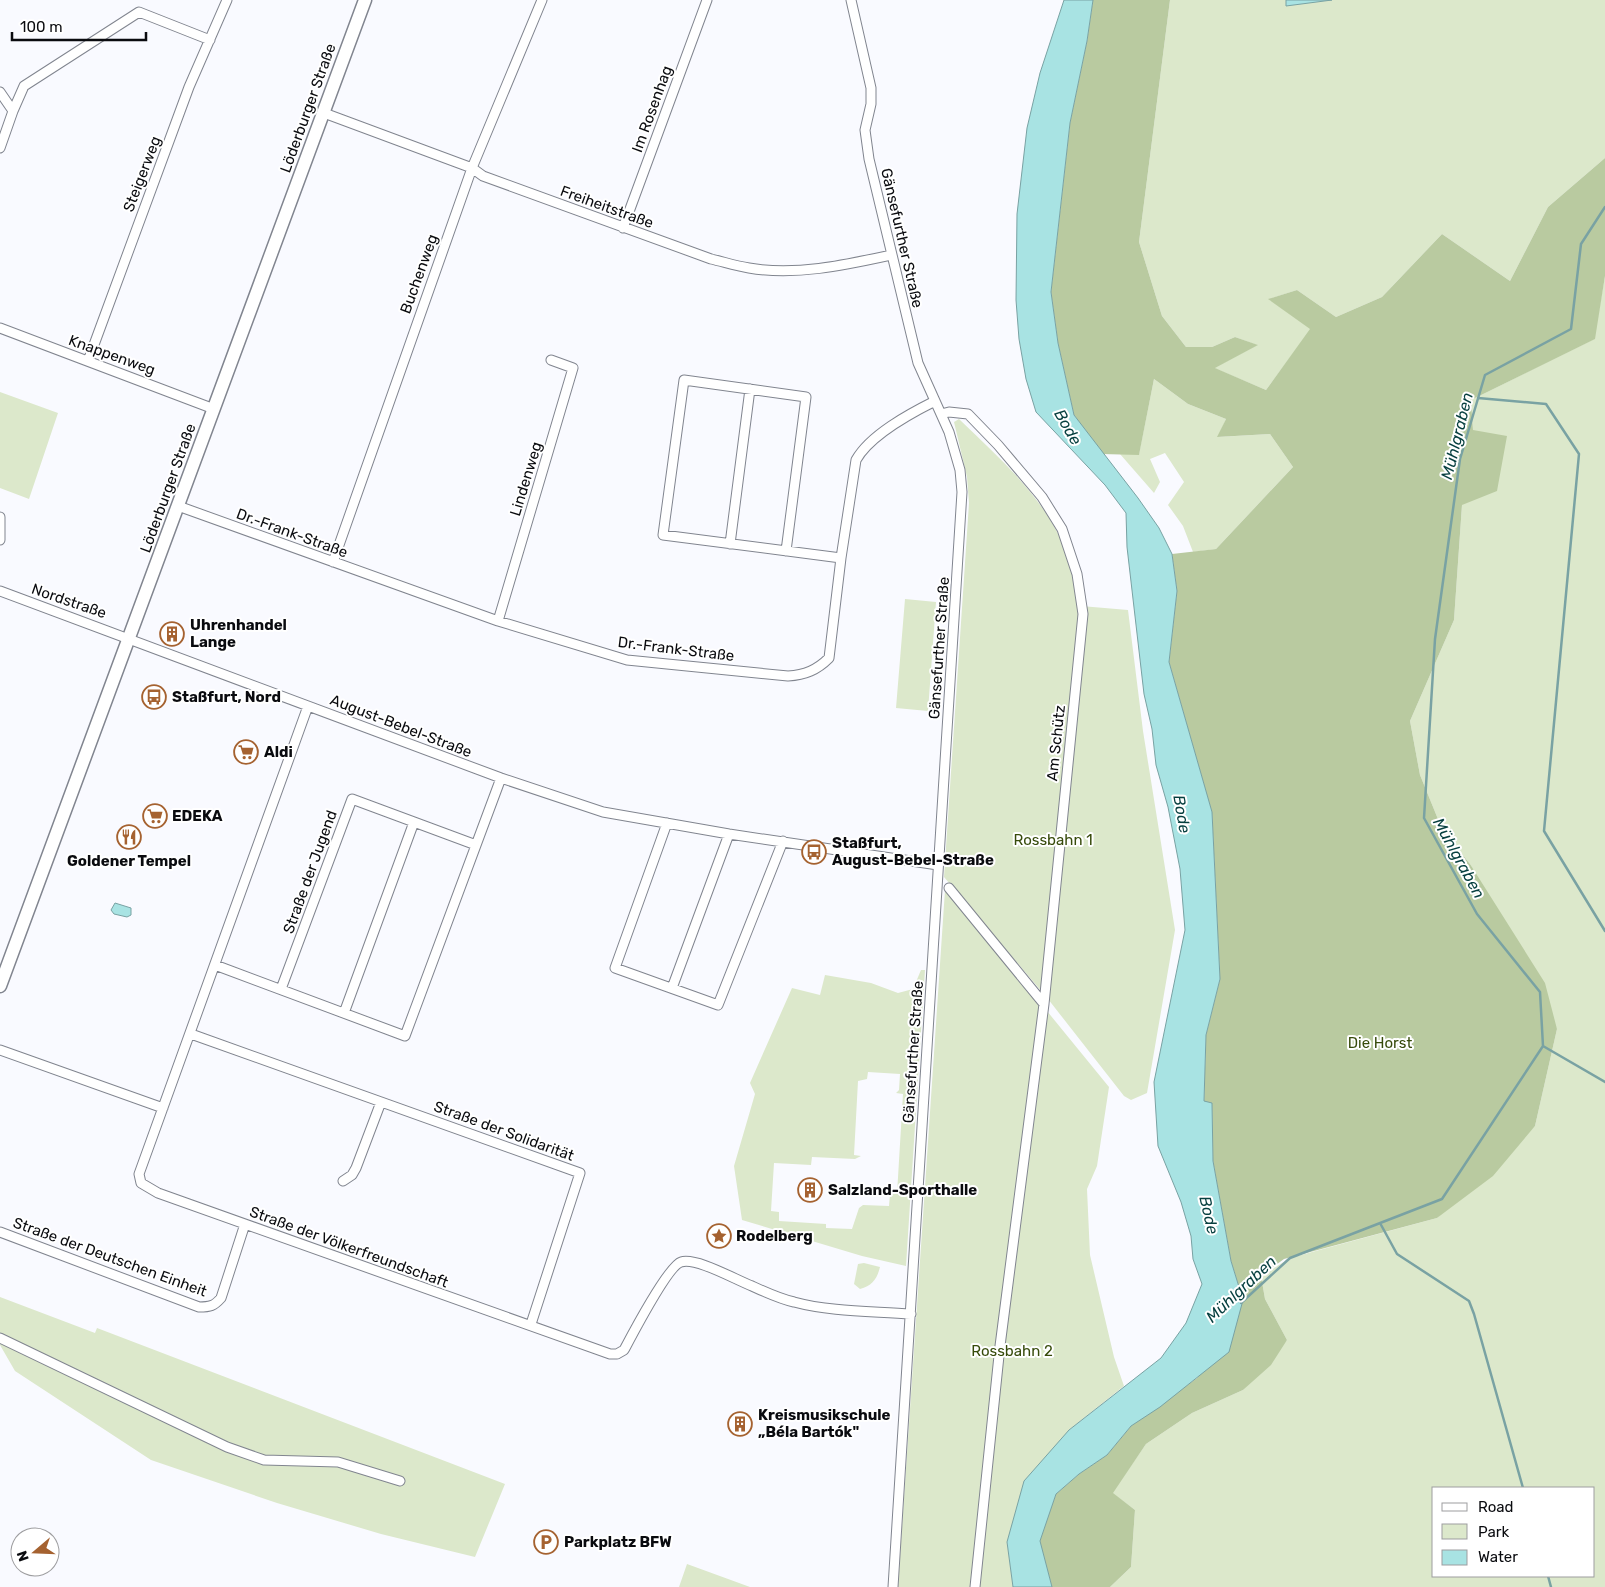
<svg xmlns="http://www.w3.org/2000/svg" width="1605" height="1587" font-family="Rubik,sans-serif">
	<rect width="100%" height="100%" fill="#f9faff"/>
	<path fill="#dce8cb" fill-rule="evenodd" d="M1170,0H1605V158L1548,207L1510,281L1442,234L1382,297L1336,317L1297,290L1269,299L1311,329L1266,390L1214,368L1257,345L1235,337L1212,347H1186L1162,316L1139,242Z
		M1605,276V1587H1110L1131,1567L1135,1510L1112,1493L1146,1444L1192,1413L1243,1390L1287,1340L1265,1299L1261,1276L1290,1258L1437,1218L1535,1126L1557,1029L1470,864L1442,829L1420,775L1410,721L1454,620L1462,505L1473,430L1471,400L1594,339ZM1434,1488H1594V1576H1434Z
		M1154,379L1188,404L1226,419L1218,437L1270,434L1293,467L1216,549L1193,552L1183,526L1168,505L1184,482L1165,453L1150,459L1160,482L1154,493L1120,454H1139Z
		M0,392L58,413L29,499L0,488Z
		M959,419C1020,478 1067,517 1081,606L1128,610L1143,731L1175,930L1147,1093L1131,1100L1124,1096L1048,999L944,877L969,503L967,477L954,422Z
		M905,599L936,602L928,711L896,708Z
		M945,890L949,891L1109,1087L1097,1166L1087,1189L1090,1255L1114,1357L1124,1386L1069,1430L1007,1542L1013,1587H898Z
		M921,970H925L906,1266L862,1256L742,1220L734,1166L755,1094L750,1083L792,988L820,995L825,975L871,983L898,993L913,989ZM868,1072L900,1074L899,1090L896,1093L903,1094L897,1194H890L889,1206L863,1205L859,1208L852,1229L826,1228V1224L779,1221V1212L771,1211L774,1163L811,1165L812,1157L855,1159L861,1156L854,1155L858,1081L867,1079Z
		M864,1263L880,1267C877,1279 872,1286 860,1289L854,1284L858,1264Z
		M0,1297L95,1333L97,1328L505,1484L475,1557L381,1534L277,1503L151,1460L15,1371L0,1345Z
		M687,1564L750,1587H679Z"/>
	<path fill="#b9caa0" d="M1093,0H1170L1139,242L1162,316L1186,347H1212L1235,337L1258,345L1215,368L1266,390L1310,329L1268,299L1297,290L1336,317L1382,297L1442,234L1510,281L1548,207L1605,158V276L1595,339L1471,400L1473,430L1507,436L1497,491L1462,505L1454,620L1410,721L1420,775L1442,829L1470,864L1545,983L1557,1029L1535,1126L1493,1176L1437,1218L1284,1259L1261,1276L1265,1299L1287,1340L1271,1365L1243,1390L1192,1413L1146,1444L1113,1493L1135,1510L1131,1567L1110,1587H1052L1039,1541L1056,1494L1079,1474L1107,1455L1131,1426L1197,1378L1243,1300L1231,1261L1213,1161L1212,1103L1204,1102L1206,1035L1220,979L1212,813L1169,662L1177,591L1172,554L1216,549L1293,467L1270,434L1217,437L1226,419L1188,404L1154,379L1139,455L1102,454L1074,415L1058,343L1051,292L1070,123L1087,41Z"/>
	<path fill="#a8e3e3" stroke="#79a2a3" d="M1064,0H1093L1087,41L1070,123L1051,292L1058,343L1074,415L1138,498L1159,528L1172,554L1177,591L1169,662L1212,812L1220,979L1206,1035L1204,1101L1212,1103L1213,1161L1231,1261L1243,1300L1229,1352L1160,1407L1131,1426L1107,1455L1079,1474L1056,1494L1040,1541L1052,1587H1013L1007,1542L1024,1481L1069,1430L1161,1358L1186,1323L1202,1284L1193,1259L1191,1236L1181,1202L1158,1146L1154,1082L1185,930L1180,869L1168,807L1156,765L1152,729L1144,694L1127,547L1126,513L1105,485L1036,412L1026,379L1019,339L1016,300L1017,214L1027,128L1040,73Z
		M1286,0H1332L1286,6Z
		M115,903L131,908V915L127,917L114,914L111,910Z"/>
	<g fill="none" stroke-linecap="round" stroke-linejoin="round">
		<path stroke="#79a2a3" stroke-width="2.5" d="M1478,398L1546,404L1579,454L1544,831L1605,931
			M1543,1046L1605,1082
			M1380,1223L1397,1254L1469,1301L1474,1314L1523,1488
			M1241,1303L1290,1258L1442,1199L1543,1046L1540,992L1477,914L1424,818L1435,639L1460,459L1485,375L1571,329L1581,244L1605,207
			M1548,1576L1551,1587"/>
		<g stroke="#81858f" stroke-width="11">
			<path id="street" d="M851,0L871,88V104L865,130L869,159L918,363L949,432L960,470L962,492L893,1587
				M0,92L13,111L0,148
				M13,111L24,86L139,12L210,40
				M324,113L472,168L483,176L711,259C724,262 736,266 749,268C796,276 845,265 891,255
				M623,228L707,0
				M0,328L214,409
				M88,361L189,87L227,0
				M941,414L949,412L968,414L998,445L1042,497L1062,529L1077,574L1083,614L1044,1004L1000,1346L975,1587
				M178,506L498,621L627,660L788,676C805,675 817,670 829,658L841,558L856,460C870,435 909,414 935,401
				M0,517V540
				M730,544L750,389
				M786,551L806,397L684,380L663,535L841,558
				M333,562L472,168L542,0
				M0,591L501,778L603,812L729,834L938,865
				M498,621L573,368L551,360
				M308,706L139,1174L141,1183L158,1193L610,1354H617L624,1350C632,1335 668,1266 681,1262C696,1257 736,1280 752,1286C765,1292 780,1299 794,1302C831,1312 873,1311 911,1314
				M667,823L615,968L718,1005L783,841
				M949,888L1044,1004
				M215,965L405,1036L501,778
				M672,988L729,834
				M281,989L352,799L476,845
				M344,1013L414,822
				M191,1034L580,1173L531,1324
				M0,1050L163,1108
				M343,1181L352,1175L356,1168L381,1102
				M0,1232L199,1307C210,1307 214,1306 221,1298L245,1224
				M0,1338L227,1447L264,1460L338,1462L400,1481"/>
		</g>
		<g stroke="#81858f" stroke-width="15">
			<path id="secondary" d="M0,986L365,0"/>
		</g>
		<use href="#street" stroke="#fff" stroke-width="9"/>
		<use href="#secondary" stroke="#fff" stroke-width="12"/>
	</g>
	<defs>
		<g id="building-ring" transform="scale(1.25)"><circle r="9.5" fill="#fff" stroke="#a56230" stroke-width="1.5"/><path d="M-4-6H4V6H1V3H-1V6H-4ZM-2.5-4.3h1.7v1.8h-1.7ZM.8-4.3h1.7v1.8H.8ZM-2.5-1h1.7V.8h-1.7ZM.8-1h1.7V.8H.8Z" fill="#a56230"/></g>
		<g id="bus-ring" transform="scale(1.25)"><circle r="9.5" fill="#fff" stroke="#a56230" stroke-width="1.5"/><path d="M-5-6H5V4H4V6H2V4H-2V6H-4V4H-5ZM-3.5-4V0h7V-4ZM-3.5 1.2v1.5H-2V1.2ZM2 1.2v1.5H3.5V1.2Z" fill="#a56230"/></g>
		<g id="supermarket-ring" transform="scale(1.25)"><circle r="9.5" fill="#fff" stroke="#a56230" stroke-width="1.5"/><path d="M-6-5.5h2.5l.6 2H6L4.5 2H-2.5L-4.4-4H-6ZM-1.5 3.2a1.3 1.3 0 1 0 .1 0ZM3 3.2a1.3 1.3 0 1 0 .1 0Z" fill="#a56230"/></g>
		<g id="restaurant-ring" transform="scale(1.25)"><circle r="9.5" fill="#fff" stroke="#a56230" stroke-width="1.5"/><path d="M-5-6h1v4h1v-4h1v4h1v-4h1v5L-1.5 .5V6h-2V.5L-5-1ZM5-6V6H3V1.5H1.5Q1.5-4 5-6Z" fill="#a56230"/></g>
		<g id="sight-ring" transform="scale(1.25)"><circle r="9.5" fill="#fff" stroke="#a56230" stroke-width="1.5"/><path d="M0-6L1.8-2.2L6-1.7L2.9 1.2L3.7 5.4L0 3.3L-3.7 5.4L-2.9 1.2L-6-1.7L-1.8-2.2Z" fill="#a56230"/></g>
		<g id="parking-ring" transform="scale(1.25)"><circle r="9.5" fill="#fff" stroke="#a56230" stroke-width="1.5"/><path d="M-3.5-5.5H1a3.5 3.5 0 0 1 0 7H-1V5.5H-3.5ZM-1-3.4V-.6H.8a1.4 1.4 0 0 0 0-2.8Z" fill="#a56230"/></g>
	</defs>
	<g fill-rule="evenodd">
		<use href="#building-ring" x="172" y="634"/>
		<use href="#bus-ring" x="154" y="697"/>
		<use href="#supermarket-ring" x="246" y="752"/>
		<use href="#supermarket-ring" x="155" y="816"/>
		<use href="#restaurant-ring" x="129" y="837"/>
		<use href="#bus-ring" x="814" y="852"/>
		<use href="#building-ring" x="810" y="1190"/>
		<use href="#sight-ring" x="719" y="1236"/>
		<use href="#building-ring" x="740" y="1424"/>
		<use href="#parking-ring" x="546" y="1542"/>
	</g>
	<g text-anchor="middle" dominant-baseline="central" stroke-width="4" stroke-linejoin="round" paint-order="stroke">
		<g font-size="15" fill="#0a0b0f" stroke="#fff">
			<text transform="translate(308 108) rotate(-70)">Löderburger Straße</text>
			<text transform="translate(652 109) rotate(-70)">Im Rosenhag</text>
			<text transform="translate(142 174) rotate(-69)">Steigerweg</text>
			<text transform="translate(607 207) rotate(20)">Freiheitstraße</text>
			<text transform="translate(902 238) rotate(77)">Gänsefurther Straße</text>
			<text transform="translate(419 274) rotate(-70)">Buchenweg</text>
			<text transform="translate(112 355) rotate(20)">Knappenweg</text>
			<text transform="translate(526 479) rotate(-73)">Lindenweg</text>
			<text transform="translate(168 488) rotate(-70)">Löderburger Straße</text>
			<text transform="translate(292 533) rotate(20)">Dr.-Frank-Straße</text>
			<text transform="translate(69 601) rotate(19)">Nordstraße</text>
			<text transform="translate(939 648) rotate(-86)">Gänsefurther Straße</text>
			<text transform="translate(676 649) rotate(7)">Dr.-Frank-Straße</text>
			<text transform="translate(401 726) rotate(21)">August-Bebel-Straße</text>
			<text transform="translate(1056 743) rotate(-84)">Am Schütz</text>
			<text transform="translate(310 872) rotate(-70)">Straße der Jugend</text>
			<text transform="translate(913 1052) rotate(-86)">Gänsefurther Straße</text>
			<text transform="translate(504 1131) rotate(20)">Straße der Solidarität</text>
			<text transform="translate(349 1247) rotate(20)">Straße der Völkerfreundschaft</text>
			<text transform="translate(110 1257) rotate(20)">Straße der Deutschen Einheit</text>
		</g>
		<g font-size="15" font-weight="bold" fill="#0a0b0f" stroke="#fff" text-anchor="start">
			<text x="190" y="625">Uhrenhandel<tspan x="190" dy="17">Lange</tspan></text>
			<text x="172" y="697">Staßfurt, Nord</text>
			<text x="264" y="752">Aldi</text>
			<text x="172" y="816">EDEKA</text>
			<text x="832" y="843">Staßfurt,<tspan x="832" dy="17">August-Bebel-Straße</tspan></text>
			<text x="129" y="861" text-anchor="middle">Goldener Tempel</text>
			<text x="828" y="1190">Salzland-Sporthalle</text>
			<text x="736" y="1236">Rodelberg</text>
			<text x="758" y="1415">Kreismusikschule<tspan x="758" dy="17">„Béla Bartók"</tspan></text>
			<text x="564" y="1542">Parkplatz BFW</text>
		</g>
		<g font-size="15" fill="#374b0b" stroke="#fff">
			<text x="1053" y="840">Rossbahn 1</text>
			<text x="1380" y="1043">Die Horst</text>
			<text x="1012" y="1351">Rossbahn 2</text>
		</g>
		<g font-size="16" font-style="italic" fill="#063f3f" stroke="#fff">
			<text transform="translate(1068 427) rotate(60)">Bode</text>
			<text transform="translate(1457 436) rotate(-76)">Mühlgraben</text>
			<text transform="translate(1182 814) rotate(80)">Bode</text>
			<text transform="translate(1459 858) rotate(61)">Mühlgraben</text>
			<text transform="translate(1209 1215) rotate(77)">Bode</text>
			<text transform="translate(1241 1289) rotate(-43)">Mühlgraben</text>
		</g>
	</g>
	<rect x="1432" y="1487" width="162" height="90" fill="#ffffff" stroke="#9d9d9f"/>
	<rect x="1442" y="1503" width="25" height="8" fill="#ffffff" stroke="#9d9d9f"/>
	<text x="1478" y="1512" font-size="15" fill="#0a0b0f">Road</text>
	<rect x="1442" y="1524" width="25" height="15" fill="#dce8cb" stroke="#9d9d9f"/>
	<text x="1478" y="1537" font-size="15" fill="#0a0b0f">Park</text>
	<rect x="1442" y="1550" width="25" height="15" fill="#a8e3e3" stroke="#9d9d9f"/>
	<text x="1478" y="1562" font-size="15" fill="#0a0b0f">Water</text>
	<g transform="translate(35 1552) rotate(251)"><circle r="24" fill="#ffffff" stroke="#9d9d9f"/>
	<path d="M0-4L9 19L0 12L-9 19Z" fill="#a56230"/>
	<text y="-8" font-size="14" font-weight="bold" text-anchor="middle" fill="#0a0b0f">N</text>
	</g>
	<path d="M12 32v8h134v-8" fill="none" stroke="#0a0b0f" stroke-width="2.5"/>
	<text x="20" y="32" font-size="15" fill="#0a0b0f" stroke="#ffffff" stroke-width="4" paint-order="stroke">100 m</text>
</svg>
